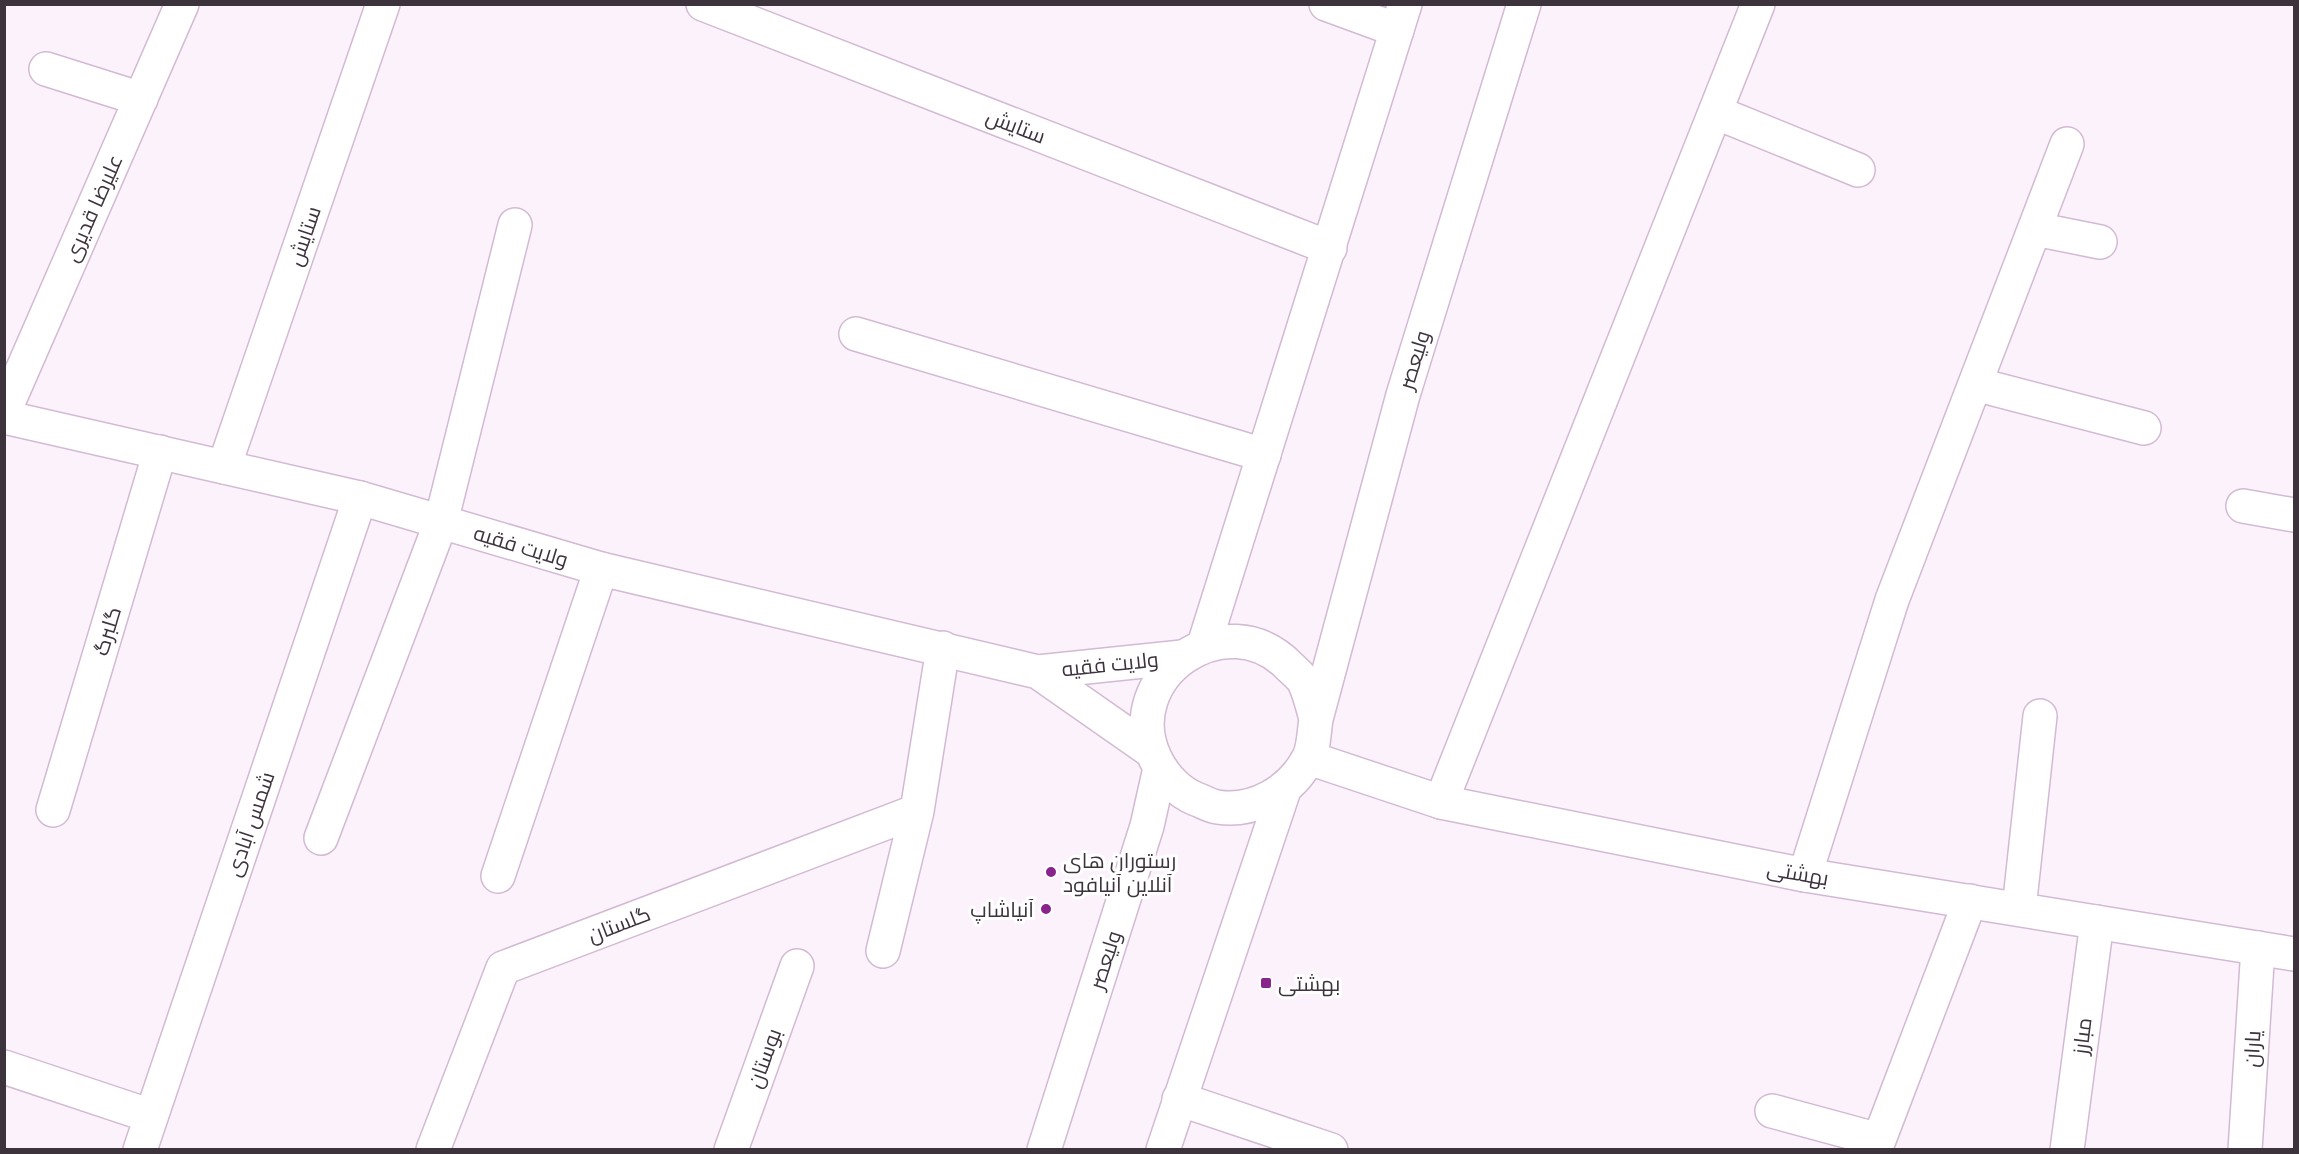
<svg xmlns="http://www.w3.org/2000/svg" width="2299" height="1154" font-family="'Public Sans',Cairo,sans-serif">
	<rect width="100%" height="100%" fill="#fcf2fc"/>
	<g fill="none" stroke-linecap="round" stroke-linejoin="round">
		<g stroke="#d3bad3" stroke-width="36">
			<path id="minor" d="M703,4L1330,248
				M1326,4L1397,30
				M46,69L141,99
				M1715,112L1858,170
				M2035,229L2100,242
				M856,334L1264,455
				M1975,384L2144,428
				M4,412L182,4
				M224,467L383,4
				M2243,506L2294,515
				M1441,802L1758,4
				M53,810L160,452
				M321,838L441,522L515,225
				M1805,875L1892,600L2067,144
				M498,876L601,569
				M2019,909L2040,716
				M883,951L917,811L943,648
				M4,1067L151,1116
				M1179,1099L1331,1150
				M1772,1111L1879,1140L1970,901
				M140,1150L360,498
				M433,1150L503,968L917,811
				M731,1150L797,966
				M2067,1150L2097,922
				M2245,1150L2258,948"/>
		</g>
		<g stroke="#d3bad3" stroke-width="36">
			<path id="tertiary" d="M4,417L360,498L601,569L1038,672L1182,657
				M1038,672L1151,751"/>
		</g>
		<g stroke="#d3bad3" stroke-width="36">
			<path id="secondary" d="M1309,758L1441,802L1805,875L2294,954"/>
		</g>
		<g stroke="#d3bad3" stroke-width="36">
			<path id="primary" d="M1204,645L1405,4
				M1316,719C1313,708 1310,695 1305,684C1303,678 1295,672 1290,667C1226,600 1117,677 1155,758C1163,775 1178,792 1196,799C1202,801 1210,806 1217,807C1254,813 1291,791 1308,759C1314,749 1314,731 1316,719L1403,395L1524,4
				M1044,1150L1147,826L1160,768
				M1163,1150L1284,790"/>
		</g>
		<use href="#minor" stroke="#fff" stroke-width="33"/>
		<use href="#tertiary" stroke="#fff" stroke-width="33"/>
		<use href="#secondary" stroke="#fff" stroke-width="33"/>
		<use href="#primary" stroke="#fff" stroke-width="33"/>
	</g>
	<g fill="#88248c" stroke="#fff" stroke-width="2">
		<circle cx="1051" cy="872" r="6"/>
		<circle cx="1046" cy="909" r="6"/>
		<rect x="1260" y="977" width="12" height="12" rx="3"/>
	</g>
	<g text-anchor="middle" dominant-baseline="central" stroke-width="6" stroke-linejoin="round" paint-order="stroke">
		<g font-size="21" fill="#3d333d" stroke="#fff">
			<text transform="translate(1016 126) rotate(21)">ستایش</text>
			<text transform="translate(93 208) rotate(-66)">علیرضا قدیری</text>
			<text transform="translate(304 236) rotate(-71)">ستایش</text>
			<text transform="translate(1414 360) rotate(-73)">ولیعصر</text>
			<text transform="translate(521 546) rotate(17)">ولایت فقیه</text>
			<text transform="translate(107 631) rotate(-73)">گلبرگ</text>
			<text transform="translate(1110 664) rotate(-6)">ولایت فقیه</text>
			<text transform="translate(250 824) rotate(-71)">شمس آبادی</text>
			<text transform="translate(1798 873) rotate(10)">بهشتی</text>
			<text transform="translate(619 924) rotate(-21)">گلستان</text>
			<text transform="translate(1105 960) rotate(-72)">ولیعصر</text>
			<text transform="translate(2082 1036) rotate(-83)">مبارز</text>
			<text transform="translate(2252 1049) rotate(-87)">یاران</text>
			<text transform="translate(764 1058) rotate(-70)">بوستان</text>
		</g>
		<g font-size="21" fill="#3d333d" stroke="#fff" text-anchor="start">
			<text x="1063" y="860">رستوران های<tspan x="1063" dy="24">آنلاین آنیافود</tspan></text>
			<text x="1034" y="909" text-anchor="end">آنیاشاپ</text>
			<text x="1278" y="983">بهشتی</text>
		</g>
	</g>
	<rect width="2299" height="1154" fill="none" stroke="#3d333d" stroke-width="12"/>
</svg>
